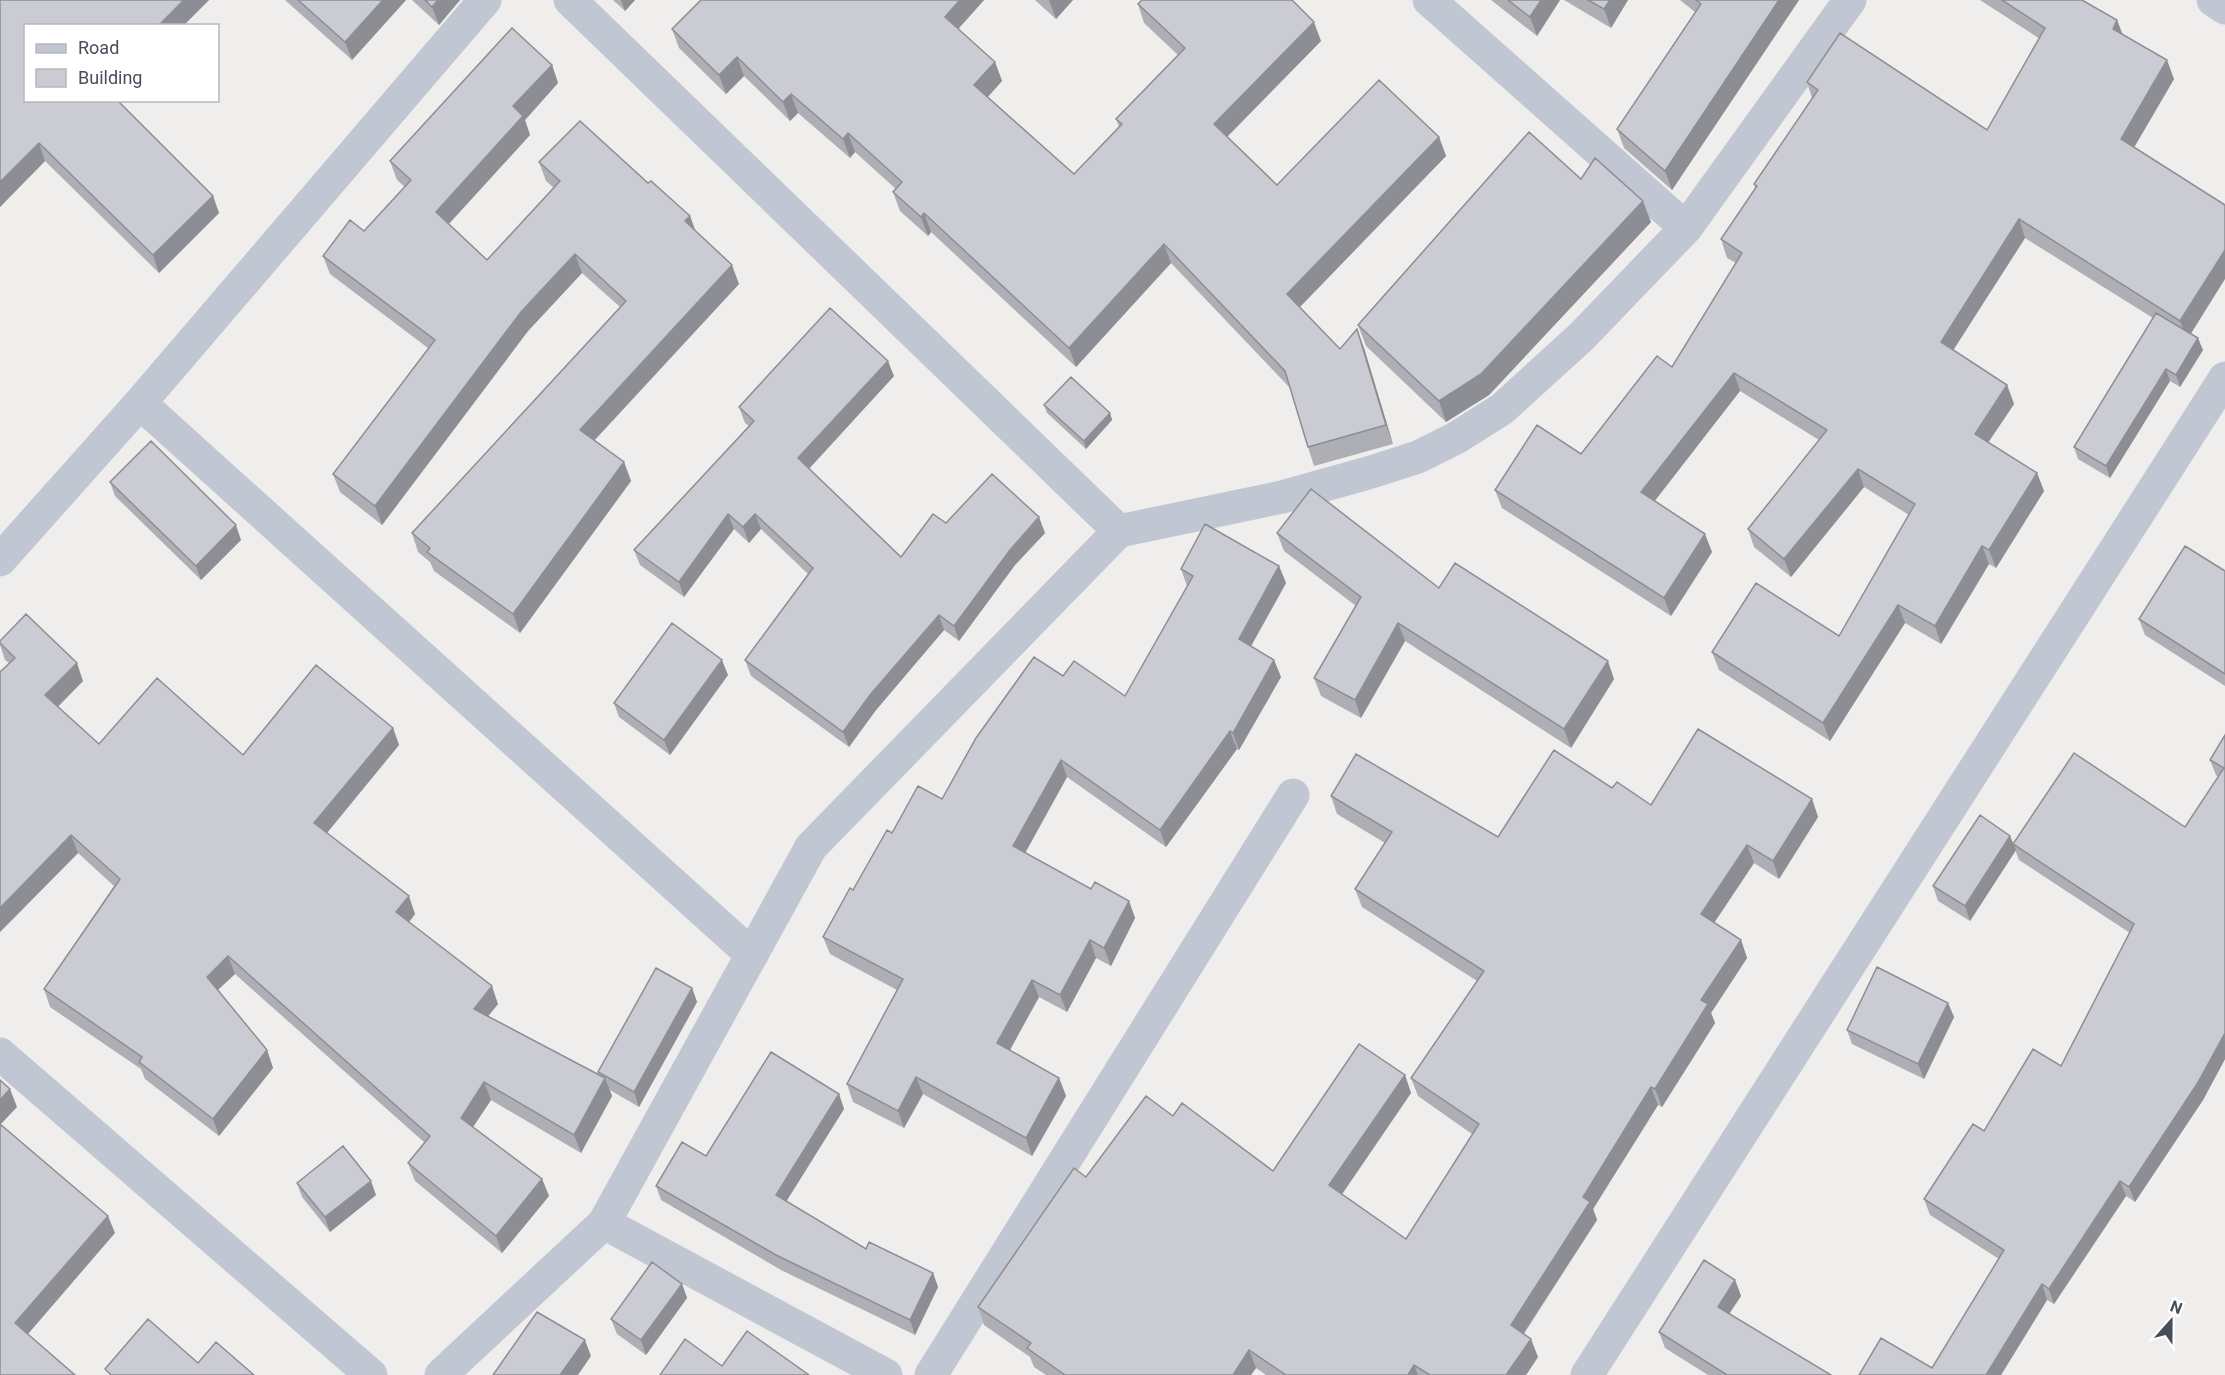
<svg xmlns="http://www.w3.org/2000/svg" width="2225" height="1375" font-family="Roboto,sans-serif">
	<rect width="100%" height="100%" fill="#f0eded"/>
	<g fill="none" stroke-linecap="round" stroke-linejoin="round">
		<path stroke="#c1c7d2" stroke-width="33" d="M570,0L1119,531
			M1429,0L1686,228
			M2213,0L2225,8
			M140,403L752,955
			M0,560L140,403L485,0
			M0,1054L371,1375
			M604,1223L811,847L1119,531L1282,497L1368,473L1418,457L1456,438L1502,409L1581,337L1686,228L1850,0
			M441,1375L604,1223L886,1375
			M931,1375L1293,795
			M1587,1375L2225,378"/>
	</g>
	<path fill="#aeafb5" d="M209,0L183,26H26L213,196L219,213L159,273L45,161L0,207V1Z
		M285,0H406L352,60Z
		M412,0H460L439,25Z
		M613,0H635L625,11Z
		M701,0H984L958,29L995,62L1002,81L988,97L1074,174L1119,127L1116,119L1178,55L1144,23L1138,4L1321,41L1227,137L1277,185L1439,137L1446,156L1300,307L1340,349L1364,348L1393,444L1314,466L1308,447L1290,388L1171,263L1076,367L931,232L928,236L900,211L893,192L896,189L855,152L850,158L798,113L790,121L744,76L726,94L679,48L672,29Z
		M1035,0H1073L1056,19Z
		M1491,0H1560L1537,36Z
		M1564,0H1628L1611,28Z
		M1680,0H1799L1672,190L1624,148L1617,129L1695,12Z
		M1980,0H2082L2117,20L2123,35L2174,79L2134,147L2191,334L2203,350L2180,387L2170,381L2110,478L2078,459L2074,447L2153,318L2025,238L1953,350L2007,385L2014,404L1988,443L2037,473L2044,491L1996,568L1989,564L1941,644L1905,623L1830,741L1719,670L1712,652L1839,636L1909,515L1864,487L1791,577L1754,547L1748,529L1819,440L1740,391L1654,501L1712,552L1671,616L1502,508L1495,490L1581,454L1672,367L1736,263L1727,258L1721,239L1755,188L1754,184L1812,98L1807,82L1987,130L2040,39Z
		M552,65L558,83L525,120L530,135L449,224L487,260L554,188L546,181L539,162L648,183L690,216L695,231L739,284L595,440L624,462L631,481L520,633L434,571L430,562L418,552L412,533L620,307L582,273L528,331L382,525L340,492L333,474L428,348L330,274L323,256L364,231L405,187L397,180L390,161Z
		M1581,179L1651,222L1489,395L1446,422L1366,346L1358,325Z
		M894,376L809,469L901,557L946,523L1045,533L1015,565L959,641L944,630L876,710L849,747L751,676L745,660L808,574L761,529L749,543L734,529L684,597L640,565L634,550L749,426L745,423L739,407Z
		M1044,405L1110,413L1112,420L1086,449L1047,413Z
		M110,482L241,540L201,580L115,496Z
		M1277,533L1439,588L1614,679L1571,748L1405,641L1361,718L1321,696L1314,678L1356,606L1284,551Z
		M1279,566L1286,583L1251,646L1274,660L1281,677L1239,750L1237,749L1166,847L1067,777L1025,853L1091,889L1129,901L1135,918L1111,966L1096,958L1067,1012L1039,997L1009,1050L1059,1078L1066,1096L1032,1156L923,1094L904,1128L853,1102L847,1084L897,990L830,954L823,937L853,890L892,833L942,799L1063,676L1125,696L1187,586L1181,569Z
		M2225,571V686L2145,635L2139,619Z
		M0,641L83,681L58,707L99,744L243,755L393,728L399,745L327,833L415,914L409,922L498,1004L488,1016L599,1074L598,1072L692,988L697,1002L639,1107L610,1090L612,1096L581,1153L491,1100L473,1127L542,1179L549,1196L502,1253L415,1181L408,1163L425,1143L235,974L218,990L267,1050L273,1068L219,1136L145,1079L141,1069L50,1007L44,989L114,886L78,853L0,932V672L9,663L5,660L0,645Z
		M728,675L670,755L619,717L614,703Z
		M2225,735V1059L2203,1100L2135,1202L2126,1196L2054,1304L2047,1300L2001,1375H1859L1932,1368L1999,1259L1930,1215L1924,1199L1984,1131L2061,1066L2130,933L2019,860L2013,844L2185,827L2218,777L2216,775L2210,760Z
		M1612,788L1651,805L1812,799L1818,817L1779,879L1754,863L1714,923L1741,940L1747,958L1711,1013L1715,1023L1662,1107L1658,1105L1593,1209L1597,1220L1524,1334L1538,1357L1526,1375H1266L1256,1368L1251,1375H1046L1034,1367L1030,1357L984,1325L978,1307L1086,1177L1173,1116L1273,1171L1405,1075L1411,1093L1342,1194L1406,1239L1472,1134L1418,1096L1411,1078L1477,981L1362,907L1355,889L1385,843L1337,814L1331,796L1498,837Z
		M2010,836L2016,850L1970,921L1938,901L1933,886Z
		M1948,1003L1954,1017L1924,1079L1852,1044L1847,1030Z
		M839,1094L844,1109L786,1201L866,1249L933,1273L938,1287L915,1335L781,1270L661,1200L656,1186L706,1156Z
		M297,1183L376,1195L330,1232L302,1197Z
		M1735,1280L1741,1296L1729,1314L1831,1375H1708L1665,1348L1659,1332Z
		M682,1284L687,1298L646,1355L617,1334L611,1319Z"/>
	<path fill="#8d8e94" d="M184,0H209L183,26H158Z
		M383,0H406L352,60L345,42Z
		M438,0H460L439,25L432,7Z
		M621,0H635L625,11Z
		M960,0H984L952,36L945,17Z
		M1049,0H1073L1056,19Z
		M1541,0H1560L1537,36L1530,17Z
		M1610,0H1628L1611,28L1604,9Z
		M1779,0H1799L1672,190L1665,171Z
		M2117,20L2124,39L2113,29Z
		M1314,22L1321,41L1221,143L1214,124Z
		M737,57L744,76L726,94L719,75Z
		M2167,60L2174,79L2128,158L2121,139Z
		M995,62L1002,81L981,104L974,85Z
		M552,65L558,83L525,120L530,135L443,230L436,212L513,106Z
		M791,94L798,113L790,121L783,102Z
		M848,133L855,152L850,158L843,139Z
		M1439,137L1446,156L1294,313L1287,294Z
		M39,143L45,161L0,207V182Z
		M213,196L219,213L159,273L153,255Z
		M1643,201L1651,222L1489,395L1446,422L1439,401Z
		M924,213L931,232L928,236L921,217Z
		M690,216L697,235L685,221Z
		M2019,219L2025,238L1947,360L1941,342Z
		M1164,244L1171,263L1076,367L1069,348Z
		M2225,250V279L2187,340L2180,321Z
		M575,254L582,273L528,331L382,525L375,506L521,312Z
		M732,265L739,284L587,448L580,430Z
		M1357,329L1364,348L1393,444L1386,425Z
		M2198,338L2203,350L2180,387L2176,375Z
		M888,361L894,376L804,474L798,458Z
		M2166,369L2170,381L2110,478L2106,466Z
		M1734,373L1740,391L1647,511L1641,492Z
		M2007,385L2014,404L1981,453L1975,434Z
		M1110,413L1112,420L1086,449L1084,441Z
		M624,462L631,481L520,633L513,614Z
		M1858,469L1864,487L1791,577L1784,559Z
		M2037,473L2044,491L1996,568L1989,550Z
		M728,514L734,529L684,597L679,582Z
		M755,514L761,529L749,543L743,527Z
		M1039,517L1045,533L1015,565L959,641L954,626L1010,550Z
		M236,525L241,540L201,580L196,566Z
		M1705,534L1712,552L1671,616L1664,598Z
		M1982,546L1989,564L1941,644L1935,626Z
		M1279,566L1286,583L1245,657L1239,639Z
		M1898,605L1905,623L1830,741L1823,723Z
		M939,615L944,630L876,710L849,747L843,732L870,695Z
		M1398,623L1405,641L1361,718L1355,700Z
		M722,660L728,675L670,755L664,740Z
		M1274,660L1281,677L1239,750L1233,733Z
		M1608,661L1614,679L1571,748L1564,729Z
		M77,663L83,681L51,713L45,695Z
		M393,728L399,745L321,840L314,823Z
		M1230,731L1237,749L1166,847L1160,830Z
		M1061,760L1067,777L1019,864L1013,846Z
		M1812,799L1818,817L1779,879L1773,861Z
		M71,835L78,853L0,932V908Z
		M2010,836L2016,850L1970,921L1965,906Z
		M1747,845L1754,863L1708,932L1701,914Z
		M409,896L415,914L403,930L396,912Z
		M1129,901L1135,918L1111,966L1104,948Z
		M1090,940L1096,958L1067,1012L1060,995Z
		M1741,940L1747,958L1711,1013L1715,1023L1662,1107L1655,1089L1701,1000Z
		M228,956L235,974L213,994L207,977Z
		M1032,980L1039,997L1004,1061L997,1043Z
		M492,986L498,1004L480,1026L474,1009Z
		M692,988L697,1002L639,1107L634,1092Z
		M1948,1003L1954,1017L1924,1079L1918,1064Z
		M2225,1033V1059L2203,1100L2135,1202L2129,1187Z
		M267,1050L273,1068L219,1136L213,1119Z
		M1405,1075L1411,1093L1336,1203L1329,1185Z
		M916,1077L923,1094L904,1128L898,1111Z
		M605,1078L612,1096L581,1153L574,1135Z
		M1059,1078L1066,1096L1032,1156L1026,1138Z
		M484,1082L491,1100L467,1136L461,1118Z
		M1651,1087L1658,1105L1593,1209L1597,1220L1517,1343L1511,1325L1583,1197Z
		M10,1089L17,1107L0,1125V1100Z
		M839,1094L844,1109L781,1210L776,1195Z
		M542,1179L549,1196L502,1253L496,1236Z
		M371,1181L376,1195L330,1232L325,1217Z
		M2120,1181L2126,1196L2054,1304L2049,1289Z
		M108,1216L115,1233L22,1341L15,1323Z
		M933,1273L938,1287L915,1335L910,1320Z
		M1735,1280L1741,1296L1723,1323L1718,1307Z
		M682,1284L687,1298L646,1355L641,1340Z
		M2042,1284L2047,1300L2001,1375H1986Z
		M1531,1339L1538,1357L1526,1375H1506Z
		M585,1340L591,1356L578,1375H560Z
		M1249,1350L1256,1368L1251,1375H1233Z
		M1414,1365L1418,1375H1408Z"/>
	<path fill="#cacbd3" stroke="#8d8e94" stroke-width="1.5" d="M1,0H184L158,26H26V100H117L213,196L153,255L39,143L0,182V1Z
		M298,0H383L345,42Z
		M425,0H438L432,7Z
		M701,0H960L945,17L995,62L974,85L1074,174L1122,124L1116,119L1185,48L1138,4L1142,0H1292L1314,22L1214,124L1277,185L1379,80L1439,137L1287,294L1340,349L1357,329L1386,425L1308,447L1285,371L1164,244L1069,348L924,213L921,217L893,192L902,182L848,133L843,139L791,94L783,102L737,57L719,75L672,29Z
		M1508,0H1541L1530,17Z
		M1588,0H1610L1604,9Z
		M1696,0H1779L1665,171L1617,129L1701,4Z
		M2002,0H2082L2117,20L2113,29L2167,60L2121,139L2225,205V250L2180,321L2019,219L1941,342L2007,385L1975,434L2037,473L1989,550L1982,546L1935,626L1898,605L1823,723L1712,652L1756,583L1839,636L1915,504L1858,469L1784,559L1748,529L1827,430L1734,373L1641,492L1705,534L1664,598L1495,490L1537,425L1581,454L1657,356L1672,367L1742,253L1721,239L1757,186L1754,184L1818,90L1807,82L1840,33L1987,130L2045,28Z
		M512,28L552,65L513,106L523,116L436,212L487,260L560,181L539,162L580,121L648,183L651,181L690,216L685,221L732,265L580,430L624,462L513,614L427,552L430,548L412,533L626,301L575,254L521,312L375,506L333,474L435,340L323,256L350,220L364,231L411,180L390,161Z
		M1529,132L1581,179L1595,158L1643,201L1481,374L1439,401L1358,325Z
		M830,308L888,361L798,458L901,557L933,514L946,523L992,474L1039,517L1010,550L954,626L939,615L870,695L843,732L745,660L813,568L755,514L743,527L728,514L679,582L634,550L754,421L739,407Z
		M2156,313L2198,338L2176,375L2166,369L2106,466L2074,447Z
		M1071,377L1110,413L1084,441L1044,405Z
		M151,441L236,525L196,566L110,482Z
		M1311,489L1439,588L1455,563L1608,661L1564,729L1398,623L1355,700L1314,678L1361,597L1277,533Z
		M1205,524L1279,566L1239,639L1274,660L1233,733L1230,731L1160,830L1061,760L1013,846L1091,889L1095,882L1129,901L1104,948L1090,940L1060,995L1032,980L997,1043L1059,1078L1026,1138L916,1077L898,1111L847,1084L903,979L823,937L850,888L853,890L887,830L892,833L918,786L942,799L976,738L1034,657L1063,676L1074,661L1125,696L1193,576L1181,569Z
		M2185,546L2225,571V674L2139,619Z
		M26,614L77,663L45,695L99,744L157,678L243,755L316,665L393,728L314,823L409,896L396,912L492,986L474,1009L605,1078L574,1135L484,1082L461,1118L542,1179L496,1236L408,1163L430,1136L228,956L207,977L267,1050L213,1119L139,1062L142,1057L44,989L120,879L71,835L0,908V672L15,658L0,643V641Z
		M672,623L722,660L664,740L614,703Z
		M1698,729L1812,799L1773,861L1747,845L1701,914L1741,940L1701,1000L1708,1004L1655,1089L1651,1087L1583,1197L1590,1202L1511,1325L1531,1339L1506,1375H1430L1414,1365L1408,1375H1286L1249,1350L1233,1375H1065L1027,1348L1031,1343L978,1307L1074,1168L1086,1177L1146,1096L1173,1116L1182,1103L1273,1171L1359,1044L1405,1075L1329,1185L1406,1239L1479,1124L1411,1078L1484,971L1355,889L1392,832L1331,796L1356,754L1498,837L1554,750L1612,788L1617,782L1651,805Z
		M2225,735V1033L2197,1084L2129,1187L2120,1181L2049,1289L2042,1284L1986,1375H1859L1881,1338L1932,1368L2004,1250L1924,1199L1973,1124L1984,1131L2033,1049L2061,1066L2134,924L2013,844L2074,753L2185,827L2224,768L2210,760Z
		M1980,815L2010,836L1965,906L1933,886Z
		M1877,967L1948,1003L1918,1064L1847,1030Z
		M656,968L692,988L634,1092L598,1072Z
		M771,1052L839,1094L776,1195L866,1249L869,1242L933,1273L910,1320L776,1255L656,1186L682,1142L706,1156Z
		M0,1080L10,1089L0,1100Z
		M0,1124L108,1216L15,1323L75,1375H0Z
		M343,1146L371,1181L325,1217L297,1183Z
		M1704,1260L1735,1280L1718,1307L1831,1375H1727L1659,1332Z
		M652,1262L682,1284L641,1340L611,1319Z
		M537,1312L585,1340L560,1375H493Z
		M148,1319L198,1363L216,1342L254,1375H111L105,1369Z
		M747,1331L809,1375H660L685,1339L722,1366Z"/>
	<rect x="24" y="24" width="195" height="78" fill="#ffffff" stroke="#b5b8bd" stroke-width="1.5"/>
	<rect x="36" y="44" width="30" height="9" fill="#c1c7d2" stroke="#b5b8bd" stroke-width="1.5"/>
	<text x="78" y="54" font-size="18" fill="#464e5a">Road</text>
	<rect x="36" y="69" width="30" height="18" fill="#cacbd3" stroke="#b5b8bd" stroke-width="1.5"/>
	<text x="78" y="84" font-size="18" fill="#464e5a">Building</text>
	<g transform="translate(2171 1321) rotate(21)" stroke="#ffffff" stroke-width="4.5" paint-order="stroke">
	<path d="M0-4.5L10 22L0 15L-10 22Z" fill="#464e5a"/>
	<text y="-9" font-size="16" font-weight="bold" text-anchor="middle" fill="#464e5a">N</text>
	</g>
</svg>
